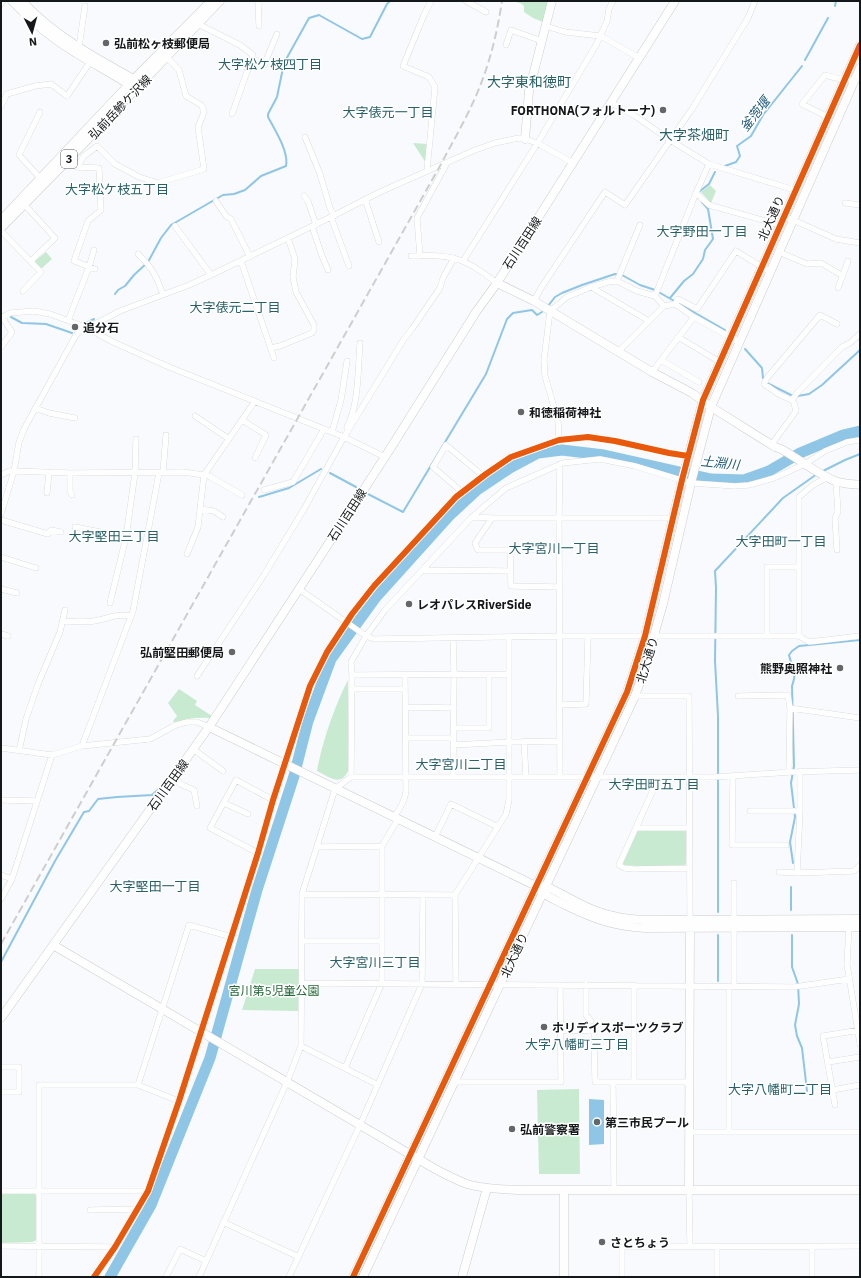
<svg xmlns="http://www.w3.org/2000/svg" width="861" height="1278" font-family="'IBM Plex Sans','Noto Sans JP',sans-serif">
	<rect width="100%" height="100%" fill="#f8fafd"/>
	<path fill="#c8ead0" d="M514,1H548L543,22L533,18L524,12V6L522,4Z
		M413,143L427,144L426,163Z
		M710,185L716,191L711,203L701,192Z
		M46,252L52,259L41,269L34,262Z
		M348,680V771C341,787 329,777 317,771C322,742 335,705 348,680Z
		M179,689L197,701L195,705L212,716L210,718C198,717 187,718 175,723L173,721L177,716L168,703Z
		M684,829L686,831V864L683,866L649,867L624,865L623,863L637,832L640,830Z
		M255,969H300L299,1011L242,1010Z
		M579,1089L580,1174H539L537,1090Z
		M1,1193H33L36,1195V1240L33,1242L1,1243Z"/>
	<path fill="#90c6e5" d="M589,1099L604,1100V1144L589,1145Z"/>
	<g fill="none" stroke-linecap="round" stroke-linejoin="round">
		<path stroke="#90c6e5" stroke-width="2" d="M835,6L836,1
			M805,60L828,18
			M725,166L736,162L740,156L737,146L751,136L763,115L802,66
			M700,191L709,184L715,172
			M115,294L118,290L125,286L134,275L148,262L161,238L171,225L223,195L234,194L245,190L261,176L286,166C289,152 275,130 268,117V114L277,97L284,63L309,18L319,15L362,39L370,37L387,4L390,1
			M670,298L684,281L693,274L703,259L705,250L713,239L708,209L702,202
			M548,306L555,297L562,293L582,285L615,274L622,275L640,285L655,290L725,330
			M11,317L22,323L46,324L72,333
			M86,323L94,319
			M745,349L762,368L763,378L767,383L791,395L798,396L809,394L822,385L860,350
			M821,472L845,460L860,454
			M330,473L356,487
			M366,493L403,512L486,374L507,319L513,313L532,310L537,315L542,312
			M259,497L289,488L321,469
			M718,774V716L715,661L716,588L715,571L783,498L817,474
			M793,863L790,842L795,817L791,783L794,766L792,686C794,680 796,674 794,668C792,664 790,661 789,655L792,651L799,646L860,640
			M791,910V887
			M718,912V780
			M792,935V967L798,984L799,1004L795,1025L797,1036L802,1048L807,1091
			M1,962L55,861L84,812L89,811L98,799L117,797L152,795L162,786
			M718,981V935"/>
		<path stroke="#90c6e5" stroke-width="11" d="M110,1277L151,1205L210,1058L257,890L294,776L308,721L331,659L376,597L449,516L477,490L510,468L538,453L562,450L604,455L711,479L744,480L769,471L800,453L843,435L860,431"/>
		<g stroke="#cbcdd0" stroke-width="6">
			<path id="street" d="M258,1L259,26
				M466,1L486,12
				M1,4L3,1
				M198,24L240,45L253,55L232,114
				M546,26L565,32L601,36L639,58
				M506,45L511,30L542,41
				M79,47L85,6
				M252,58L264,65L277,34
				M612,103L635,116L670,140L709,164L795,190
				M1,106L7,94L35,86L51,84L67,96L90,62
				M40,112L19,155L42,180
				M828,117L802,104L825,75C836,78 849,82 860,78
				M305,137L320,174L330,208L334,216
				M67,156L77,167L84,156L97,146L115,164L139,177L158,183L204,169L198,127L203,115L204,110L201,105L186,96L179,70L165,55
				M77,167L99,168L101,210L88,221L74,261L95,269
				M427,170L435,87L429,77L403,66L424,15L431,1
				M696,193L709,205L780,225
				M304,196L308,201L316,225
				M365,199L379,242
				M216,201L226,216L231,219L250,257
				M845,203L860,205
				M24,204L55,238L31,261
				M784,216L836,239L860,243
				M331,217L349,266
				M175,226L211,275
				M312,226L322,256L328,270
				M1,231L41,272L23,291
				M779,252L807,264L821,263L843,276
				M138,254C152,267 157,277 163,295
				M411,256C426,255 448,255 462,261C474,265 486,275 497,283
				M420,256L417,218L447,163
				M241,261L274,358
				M463,261L540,139L596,45L607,21L609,9L613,1
				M617,281L640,225
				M591,287L649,321
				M838,288L848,261
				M655,296L696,193L709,164
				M534,301L541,288L605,192L625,205L692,109L748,18L755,1
				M675,304L678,299L697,309L736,251L770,272
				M1,318L10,313L34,311L50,314L61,318L85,327L113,342L169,367L344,437L385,457
				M68,321L89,267L94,250
				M678,337L715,359
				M1,347L12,332L2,317
				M270,348L280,346L312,333L314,330V325L296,292L293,277L295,259L288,238
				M618,352L664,306L675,304L694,317L739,342
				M661,360L699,382
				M652,372L694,317
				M792,400L797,393L842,347L850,343L860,334
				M35,408L49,413L75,418
				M195,416L229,439
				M242,420L266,435L255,458
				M347,427C359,405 358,367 360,343
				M332,432L341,400L347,361
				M559,440L558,421L545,376L544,360L550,311L567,297L591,287L608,282L617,281L637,291L655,296L664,306
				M772,444L796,411L794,403L792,400L780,395L764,384L767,378L820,315L837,324
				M70,473V491L72,495
				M163,473L166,435
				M1,475L9,471H14L70,473L183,472L204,475L255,401
				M836,481L838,512L835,518L837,550
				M264,490L293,482L324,429
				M462,492L433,467L446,445L483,476
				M47,493L49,472
				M200,509L214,511L223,517
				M1,514L14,471L19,442L24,429L76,335L85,327L99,322L120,311L189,285L211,275L331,217L380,192L475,150L495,143L519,138L525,139L537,143L573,163
				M472,517L492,518H672
				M492,518L475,543L478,550H559
				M1,520L48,534L51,530L61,532
				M75,527L126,537
				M510,550L511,586L559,587
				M187,554L198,527L204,475L209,476L242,495
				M1,557L36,568
				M423,570L511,571
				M1,589L17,593
				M299,589L366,636L374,639L559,636H799L809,642L860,636
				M110,603L126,537L135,473L136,439
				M63,621C73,621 84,623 94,621C107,619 117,613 131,616
				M1,634L8,636
				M767,636V567H798
				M799,636V497L813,485L828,477
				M453,637L454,674L453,777
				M352,675L509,674
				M197,676L264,575L304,509L344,437L404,339L412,329L440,288L443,278L454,258
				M352,689H405
				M635,696H689L690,919
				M738,696L788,695L790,708L789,772
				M560,705L586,704L588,636
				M406,707L454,708
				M790,708L860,718
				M454,728H489V674
				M406,738H454
				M524,741L526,777
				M453,745L510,742L560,741
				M82,746L133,611L159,473
				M1,748L52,755L82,746L150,739L176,725L187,722H197L209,727
				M193,749L223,771
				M19,751L26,719L38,684L60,632L65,610
				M174,776L180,784L194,790L197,806
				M733,776L732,845H786
				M351,777L352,675L351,662L366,636L385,610L472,517L506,488L563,463L600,459L635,466L691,483L735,486L749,485L774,478L805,464L825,451L847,442L860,440
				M560,777L559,518L560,464
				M659,777L619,865L624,868L633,869L689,868
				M1,800L37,801
				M224,803L248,814
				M750,811H800
				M394,817C400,809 405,801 406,791L405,675
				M636,828H689
				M435,837L451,804L498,827
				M317,847L382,846
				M258,853L210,828L236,780L273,800
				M779,872L797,873L854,871L860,865
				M797,873L800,811V771
				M1,875L12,879
				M734,883V919
				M302,894L455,895
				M1,899L12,879L52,755
				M849,927L847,964L860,1044
				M734,928V986
				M301,941H381
				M302,983L794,987L849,979
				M456,983L455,895L506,814L509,800V637
				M586,985V1015L591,1021
				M560,1030L594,1031L595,1082H689
				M301,1046L378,1085
				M828,1062L860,1057
				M1,1067H19V1092H1
				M345,1068L382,983V846L398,819
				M455,1082H561L560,985
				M613,1082L614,1190
				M634,1082V985
				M138,1085L189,925L232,937
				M832,1090L860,1085
				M835,1105L823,1036L860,1030
				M689,1132H860
				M729,1132V986
				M689,1190L690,1247
				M1,1191H148
				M90,1210L138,1209
				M223,1222L299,1257
				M1,1246L115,1247
				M812,1246V1277
				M717,1248V1277
				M39,1277V1085H138L179,1101
				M94,1277L115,1247L148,1191L179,1101L258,853L273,800L310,686L327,652L352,614L374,586L456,497L486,474L511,457L559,440L588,437L615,441L669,453L688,456
				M166,1277L180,1249L206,1261
				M199,1277L287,1082L301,1046L302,894L335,789L351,777H714L791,772L860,770
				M289,1277L360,1125L422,984L423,895
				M622,1277V1247L860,1246"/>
		</g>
		<g stroke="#cbcdd0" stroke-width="9">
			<path id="secondary" d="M12,1C31,21 52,39 76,53C95,65 115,75 134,88
				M22,1C54,36 97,59 139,82
				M525,139L529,91L552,1
				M497,283L534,301L652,372L692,393L711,407L775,447L781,449C799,459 816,473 835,481C843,484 852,484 860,485
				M209,727L536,886C544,896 554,899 565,905C594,919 612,926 645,928L860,927
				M541,886H546C568,897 589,911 614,916C624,919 634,919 644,920L860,919
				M53,945L430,1166C442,1173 454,1179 467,1184C483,1189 500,1189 517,1190H860
				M1,1018L209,727L385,457L476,312L497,283L675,1
				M564,1190V1277
				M689,1190L690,924
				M353,1277L627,692L645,636L682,480L703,400L860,45
				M363,1277L635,696L643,674L663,604L691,483L711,407L860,68
				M462,1277L487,1188"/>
		</g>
		<g stroke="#cbcdd0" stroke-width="9">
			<path id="primary" d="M1,220L134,79L211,1
				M1,228L69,159L220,1"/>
		</g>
		<use href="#street" stroke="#fefeff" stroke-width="5.5"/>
		<use href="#secondary" stroke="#fefeff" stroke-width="8"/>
		<use href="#primary" stroke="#fefeff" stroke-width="8"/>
		<path stroke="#cecece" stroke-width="2" stroke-dasharray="8 4" stroke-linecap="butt" d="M1,944L440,166C452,143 465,121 475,98C489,67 497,34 502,1"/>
		<g stroke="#fff" stroke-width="8">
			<path id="cycleway" d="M94,1277L115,1247L148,1191L179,1101L258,853L273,800L310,686L327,652L352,614L374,586L456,497L486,474L511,457L559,440L588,437L615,441L669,453L688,456
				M353,1277L627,692L645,636L682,480L703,400L860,45"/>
		</g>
		<use href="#cycleway" stroke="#e8590c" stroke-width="6"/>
	</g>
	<g fill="#646769" stroke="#fff" stroke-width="1.5">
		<circle cx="106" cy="43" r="4"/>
		<circle cx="663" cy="110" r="4"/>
		<circle cx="75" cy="327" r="4"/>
		<circle cx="521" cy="412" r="4"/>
		<circle cx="409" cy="604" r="4"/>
		<circle cx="232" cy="652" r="4"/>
		<circle cx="840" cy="668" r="4"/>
		<circle cx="544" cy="1027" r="4"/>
		<circle cx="597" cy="1122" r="4"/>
		<circle cx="512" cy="1129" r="4"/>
		<circle cx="602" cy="1242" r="4"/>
	</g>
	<g text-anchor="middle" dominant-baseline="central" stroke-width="3" stroke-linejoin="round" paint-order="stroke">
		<rect fill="#fff" stroke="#5b5d5f" stroke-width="1" x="61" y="150" width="16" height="18" rx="3"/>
		<g font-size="11" font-weight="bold" fill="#15181a">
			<text x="69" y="159">3</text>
		</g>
		<g font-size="12" font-weight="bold" fill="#15181a" stroke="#fff" text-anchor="start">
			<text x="114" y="43">弘前松ヶ枝郵便局</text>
			<text x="655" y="110" text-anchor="end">FORTHONA(フォルトーナ)</text>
			<text x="83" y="327">追分石</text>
			<text x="529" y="412">和徳稲荷神社</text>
			<text x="417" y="604">レオパレスRiverSide</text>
			<text x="224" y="652" text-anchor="end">弘前堅田郵便局</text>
			<text x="832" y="668" text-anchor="end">熊野奥照神社</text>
			<text x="552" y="1027">ホリデイスポーツクラブ</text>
			<text x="605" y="1122">第三市民プール</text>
			<text x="520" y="1129">弘前警察署</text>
			<text x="610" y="1242">さとちょう</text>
		</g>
		<g font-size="12" fill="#15181a" stroke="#fff">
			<text transform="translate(120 107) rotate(-46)">弘前岳鰺ケ沢線</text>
			<text transform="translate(771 218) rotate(-66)">北大通り</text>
			<text transform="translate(522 243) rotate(-57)">石川百田線</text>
			<text transform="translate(347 515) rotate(-57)">石川百田線</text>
			<text transform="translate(647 660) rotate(-73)">北大通り</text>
			<text transform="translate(168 785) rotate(-54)">石川百田線</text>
			<text transform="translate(514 955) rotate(-65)">北大通り</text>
		</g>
		<g font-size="12" fill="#246737" stroke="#fff">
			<text x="274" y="990">宮川第5児童公園</text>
		</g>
		<g font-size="13" fill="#286168" stroke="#fff">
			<text x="270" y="64">大字松ケ枝四丁目</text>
			<text x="388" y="112">大字俵元一丁目</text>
			<text x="117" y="189">大字松ケ枝五丁目</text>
			<text x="702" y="231">大字野田一丁目</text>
			<text x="235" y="307">大字俵元二丁目</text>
			<text x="114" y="536">大字堅田三丁目</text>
			<text x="781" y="541">大字田町一丁目</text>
			<text x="554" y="548">大字宮川一丁目</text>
			<text x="461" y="764">大字宮川二丁目</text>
			<text x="654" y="784">大字田町五丁目</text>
			<text x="155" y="886">大字堅田一丁目</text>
			<text x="375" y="962">大字宮川三丁目</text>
			<text x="577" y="1044">大字八幡町三丁目</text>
			<text x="780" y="1089">大字八幡町二丁目</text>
		</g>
		<g font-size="13" font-style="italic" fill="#205a79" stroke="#fff">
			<text transform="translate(755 114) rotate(-52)">釜萢堰</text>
			<text transform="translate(720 463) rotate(6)">土淵川</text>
		</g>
		<g font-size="14" fill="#286168" stroke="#fff">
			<text x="529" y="82">大字東和徳町</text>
			<text x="694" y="135">大字茶畑町</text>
		</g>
	</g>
	<rect width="861" height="1278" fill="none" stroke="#15181a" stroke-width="4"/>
	<g transform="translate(32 32) rotate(174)" stroke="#ffffff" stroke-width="3" paint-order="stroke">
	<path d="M0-3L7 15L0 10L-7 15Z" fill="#15181a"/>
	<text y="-6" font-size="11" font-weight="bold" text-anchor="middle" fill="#15181a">N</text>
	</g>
</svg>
